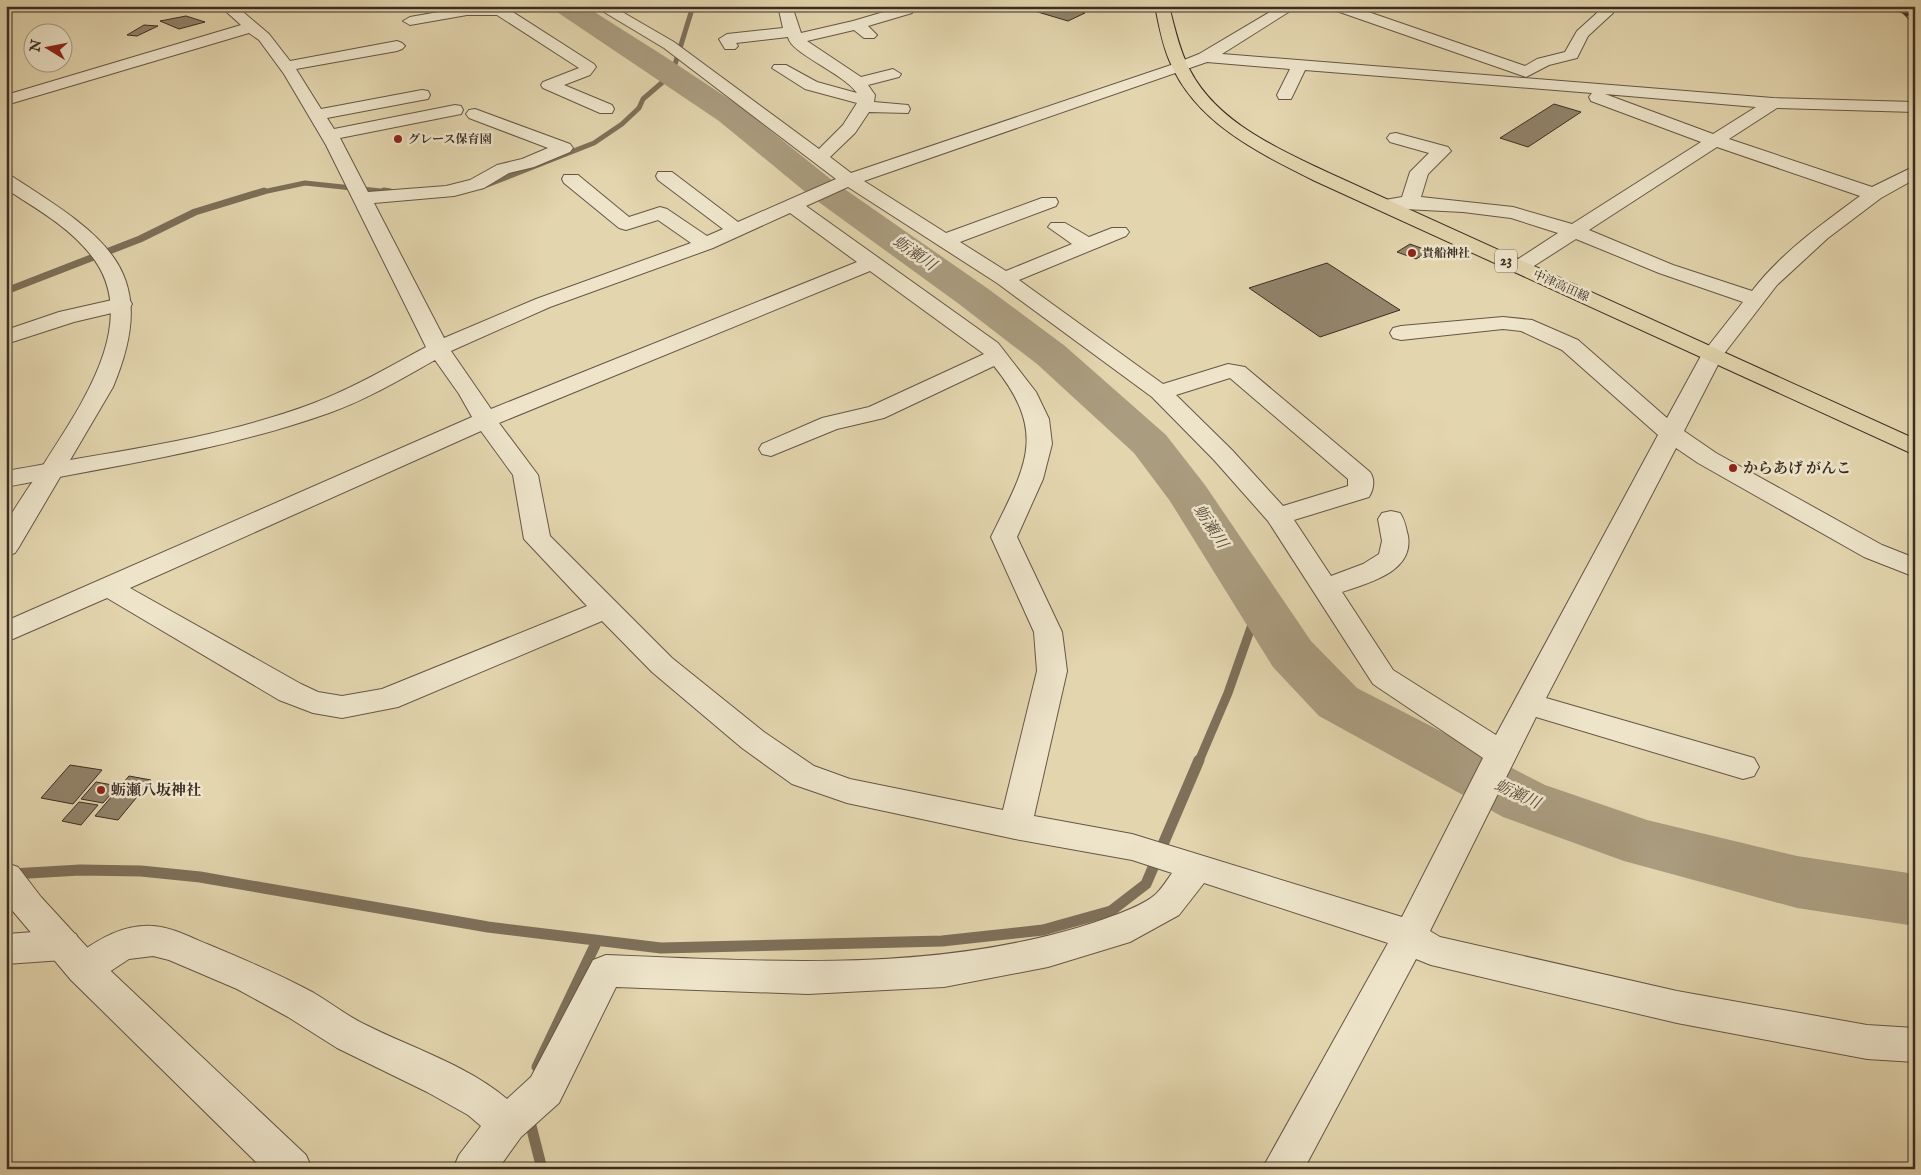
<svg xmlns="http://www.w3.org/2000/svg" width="1921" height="1175" font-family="'IM FELL English','Noto Serif JP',serif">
	<rect width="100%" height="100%" fill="#e3d5ae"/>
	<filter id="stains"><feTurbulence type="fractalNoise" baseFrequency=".004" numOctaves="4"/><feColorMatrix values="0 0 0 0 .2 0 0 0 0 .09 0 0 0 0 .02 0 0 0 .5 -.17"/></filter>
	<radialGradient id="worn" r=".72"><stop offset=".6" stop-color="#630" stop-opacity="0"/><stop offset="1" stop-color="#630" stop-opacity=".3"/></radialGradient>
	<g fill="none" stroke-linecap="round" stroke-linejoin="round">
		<path stroke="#7e705a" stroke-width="5" d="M482,187L594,143L622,124L639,108L643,99L672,74L693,6
			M258,193L305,183L390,192"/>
		<path stroke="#7e705a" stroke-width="7" d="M384,191L390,192
			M6,291L140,239L195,212L264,191"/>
		<path stroke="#7e705a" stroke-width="9" d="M1199,761L1228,693L1260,602"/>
		<path stroke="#7e705a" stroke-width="11" d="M12,874L80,870L141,871L200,877L488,927L661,948L942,941L1043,930L1111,911L1146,884L1199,760
			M537,1067L597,941
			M529,1118L542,1169"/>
		<path fill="#aa9c7f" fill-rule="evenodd" d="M553,6H585L664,56L741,107L833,181L987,288L1065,346L1166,435L1205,485L1311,641L1357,688L1545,785L1647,820L1797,856L1915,874V926L1797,908L1624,861L1503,817L1319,716L1273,667L1170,501L1134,453L1037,364L959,304L809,195L719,121L557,12Z"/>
	</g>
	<path fill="#92846b" stroke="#3b2d23" d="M1039,6H1061L1085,13L1068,21L1031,10Z
		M186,16L205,22L179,29L160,21Z
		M144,25L158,26L137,36L127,35Z
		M1554,104L1581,112L1528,147L1500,138Z
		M1410,244L1429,251L1416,259L1397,252Z
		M1327,263L1400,310L1320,337L1249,288Z
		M70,765L102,770L73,804L41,798Z
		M129,776L151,780L118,820L95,816Z
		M96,782L118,786L103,803L81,799Z
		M79,802L98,805L81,825L62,821Z"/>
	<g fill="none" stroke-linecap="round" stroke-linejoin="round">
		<g stroke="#655746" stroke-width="2">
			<path id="minor" d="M220,6H236L269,34L290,61L397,41L402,43L405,46L402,49L397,51L296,69L321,109L422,90L428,91L430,95L428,99L422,100L327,118L334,129L455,105L461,106L463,110L461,114L340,138L368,192L446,186L470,180L497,165L522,159L548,148L469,118L466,114L469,110L475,109L570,144L573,148L570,152L534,167L509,173L484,188L454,196L374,203L444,338L536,299L691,243L658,220L626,230L619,228L564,183L562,179L564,175H578L629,217L660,207L667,209L707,236L723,229L658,180L656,176L658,172H672L738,222L836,179L664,48L594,6H612L674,42L819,149L843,125L857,103L805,89L772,68L774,65H786L817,82L857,93C843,73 790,53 788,37L736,43L738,46L735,49H725L719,39L727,34L783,28L778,6H792L801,33L853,21L904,6L912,7L914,10L912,13L868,26L877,35L874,38H864L854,30L807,41L861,77L893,69L901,74L899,77L868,85L875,95L874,102L908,105L910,109L908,113L869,112L855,133L830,157L851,173L1174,64L1199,54L1280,6H1298L1222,54L1773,98L1915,102V112L1777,108L1729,139L1872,187L1915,166V179L1881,198L1828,238L1777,285L1723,355L1684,431L1716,453L1882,545L1915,558V577L1864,557L1698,463L1676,448L1546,698L1754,758L1759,767L1754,776L1743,779L1536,717L1430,931L1440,937L1677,991L1867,1025L1915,1028V1062L1867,1059L1677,1023L1431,965L1416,959L1304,1169H1262L1388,943L1204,883L1179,915L1130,942L1048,967L944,987L808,994L616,987L559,1103L521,1137L498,1169H453L459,1155L481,1126L468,1115L427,1092L337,1048L288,1017L237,989L169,960L153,956L129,959L97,980L84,985L71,980L66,969L73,957L63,960L6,964V934L63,930L76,934L81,945L76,955C100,939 123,924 153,926C171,927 190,937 207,944C243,959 279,974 314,993C331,1003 347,1016 366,1025C412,1048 467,1065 507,1099L531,1077L593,960L606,955C764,961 926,973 1080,927C1099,921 1141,908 1156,894C1162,888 1167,880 1172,873L1132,860L1015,839L847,803L792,784L742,748L652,672L602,621L398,707L342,718L313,713L279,700L107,598L6,642V621L472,417L459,394L435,360C401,379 366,400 329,413C225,450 114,466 6,487V471C109,452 216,440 314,403C353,388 389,367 426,347L326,145L284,74L259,40L249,33L6,105V95L241,25ZM1207,62L1290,69L1277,95L1279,99H1291L1293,95L1305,70L1592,93L1589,97L1591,101L1701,142L1572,224L1513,207L1421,197L1428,174L1451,151L1448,147L1396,133L1390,134L1387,138L1390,142L1429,153L1410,172L1402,197L1385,200L1382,204L1385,208L1463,212L1511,218L1558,233L1512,263L1509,267L1512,271L1519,273L1526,271L1576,239L1659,273L1743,302L1702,354L1667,418L1578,340L1532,320L1503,317L1401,326L1393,328L1390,333L1393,338L1401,340L1503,329L1521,331L1562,350L1658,435L1496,735L1393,670L1342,592C1368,583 1414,572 1408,536C1406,528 1405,520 1400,513L1391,511L1382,513L1378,519L1382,541L1379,554L1363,564L1331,576L1294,520L1369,497C1374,489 1375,479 1370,472L1245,367L1228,364L1163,384L1019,280L1126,236L1129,232L1126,228H1112L1089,237L1065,223H1051L1048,227L1072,244L1006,271L960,242L1056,206L1058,202L1056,198H1042L946,233L864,181ZM1605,94L1756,107L1713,134ZM1717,147L1860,196C1822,224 1781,253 1752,291L1673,265L1589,230ZM848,187L997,283L1152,397L1214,460L1268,521L1373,684L1483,758L1402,917L1132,834L1034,816L1067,671L1062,632L1017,537L1043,479L1052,444L1049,419L1036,392L998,343L806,206ZM790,213L857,262L491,409L451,351L550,307L713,248ZM870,271L984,354L869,407L822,418L762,444L759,449L762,454L771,456L837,429L884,418L994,366C1049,434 1025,467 991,537L1034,632L1037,671L1003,810L850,779L814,766L764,732L672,658L550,536L538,475L499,423ZM1230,378L1348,479V486L1283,506L1232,450L1176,395ZM481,431L513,475L524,539L587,606L382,689L342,696L318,692L301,684L130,588Z
				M1329,6H1351L1525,66L1537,59L1565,52L1577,31L1598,12V6H1612L1613,13L1588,36L1577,58L1549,65L1526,77L1331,9Z
				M1888,6L1915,7V16L1890,9Z
				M467,7H505L594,64L596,67L590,75L564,85L612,105L614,109L612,113H600L543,88L541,85L543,82L579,68L497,15H467L410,25L403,21L410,17Z
				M121,298L129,299L132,304L129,309L74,322L6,344V330L59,312Z"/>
		</g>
		<g stroke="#655746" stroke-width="2">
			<path id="tertiary" d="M6,176L13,177C104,236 162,270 113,387L19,547L15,553L6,556C6,546 4,534 6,525C9,515 35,479 42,467C78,409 145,320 90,254C68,226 35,208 6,189Z
				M6,863L18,867L41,897L97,958L306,1155L312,1169H263L71,980L6,903Z"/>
		</g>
		<g stroke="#3b2d23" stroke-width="2">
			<path id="primary" d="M1155,6H1169C1174,25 1178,44 1186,62C1211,120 1275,147 1329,173L1915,439V455L1315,181C1259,153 1196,123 1170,62C1162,44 1159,25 1155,6Z"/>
		</g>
		<use href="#minor" fill="#ede4ca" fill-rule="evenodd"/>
		<use href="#tertiary" fill="#ede4ca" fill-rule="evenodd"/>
		<use href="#primary" fill="#e3d5ae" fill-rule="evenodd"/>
		<g stroke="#3b2d23" stroke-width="4">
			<path id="rail" d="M1898,6L1915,23"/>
		</g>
		<use href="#rail" stroke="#ede4ca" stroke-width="2.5" stroke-dasharray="7" stroke-linecap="butt"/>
	</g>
	<g fill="#8f2418" stroke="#ede4ca" stroke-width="2">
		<circle cx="398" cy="139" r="5"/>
		<circle cx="1412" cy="253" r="5"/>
		<circle cx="1733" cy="468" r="5"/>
		<circle cx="101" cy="790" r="5"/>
	</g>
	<g text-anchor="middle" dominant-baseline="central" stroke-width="5" stroke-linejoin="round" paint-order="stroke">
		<g font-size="12" font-weight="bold" fill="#3b2d23" stroke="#ede4ca" text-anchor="start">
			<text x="408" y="139">グレース保育園</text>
			<text x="1422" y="253">貴船神社</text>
		</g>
		<g font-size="12" fill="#3b2d23" stroke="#ede4ca">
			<text transform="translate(1561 286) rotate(24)">中津高田線</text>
		</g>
		<rect fill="#ede4ca" stroke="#706455" stroke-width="1" x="1495" y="249.5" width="22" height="23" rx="4"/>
		<g font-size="14" font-weight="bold" fill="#3b2d23">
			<text x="1506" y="261">23</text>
		</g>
		<g font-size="15" font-weight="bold" fill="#3b2d23" stroke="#ede4ca" text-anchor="start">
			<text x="1743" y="468">からあげ がんこ</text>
			<text x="111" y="790">蛎瀬八坂神社</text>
		</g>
		<g font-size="16" font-style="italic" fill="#57493a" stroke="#ede4ca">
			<text transform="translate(914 254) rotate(35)">蛎瀬川</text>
			<text transform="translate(1210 527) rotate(57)">蛎瀬川</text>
			<text transform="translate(1517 795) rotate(25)">蛎瀬川</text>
		</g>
	</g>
	<rect width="1921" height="1175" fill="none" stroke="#e3d5ae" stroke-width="25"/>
	<rect x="8" y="8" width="1906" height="1160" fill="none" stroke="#3b2d23" stroke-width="2.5"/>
	<rect x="12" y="12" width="1896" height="1150" fill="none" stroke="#3b2d23"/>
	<g transform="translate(48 48) rotate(280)"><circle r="24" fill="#ede4ca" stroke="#a69b87"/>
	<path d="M0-4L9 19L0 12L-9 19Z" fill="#8f2418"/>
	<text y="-8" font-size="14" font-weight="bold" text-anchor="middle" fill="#3b2d23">N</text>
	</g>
	<rect width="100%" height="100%" filter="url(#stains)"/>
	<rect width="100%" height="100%" fill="url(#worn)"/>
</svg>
